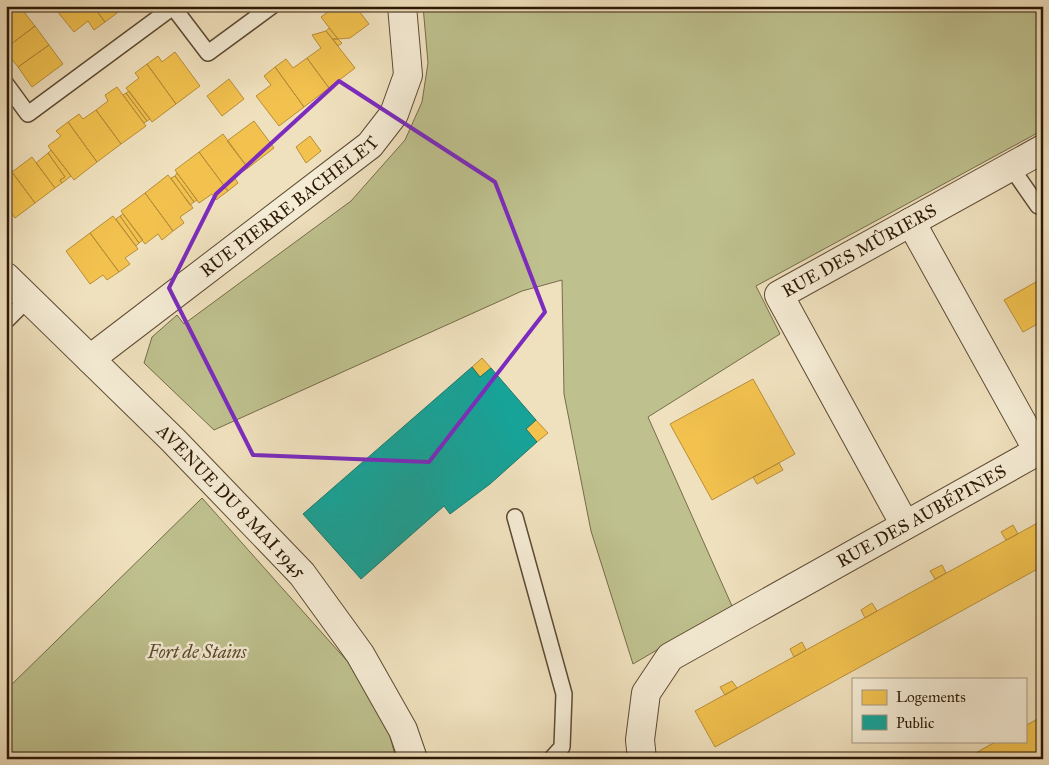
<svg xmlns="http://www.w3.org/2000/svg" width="1049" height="765" font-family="'IM FELL Great Primer',serif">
	<rect width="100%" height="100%" fill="#f0e1be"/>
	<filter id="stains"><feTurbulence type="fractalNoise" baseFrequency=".004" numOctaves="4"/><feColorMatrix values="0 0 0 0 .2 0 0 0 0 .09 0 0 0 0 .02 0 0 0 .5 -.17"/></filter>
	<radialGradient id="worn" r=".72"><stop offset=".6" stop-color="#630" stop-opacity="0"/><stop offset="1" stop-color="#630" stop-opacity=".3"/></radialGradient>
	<path fill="#bec18e" stroke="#756c4a" d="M423,6H1043V130L756,286L780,334L648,417L732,606L633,664L591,531L564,394L562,280L522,291L214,430L144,363L152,337L177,315L184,324L351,201L405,140L422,102L428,63Z
		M202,498L380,698L396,759H6V690Z"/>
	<path fill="#f2c14e" stroke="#b78e38" d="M6,6L12,13L6,17Z
		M53,6H93L105,22L94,30L88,21L74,32Z
		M93,6H111L117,13L105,22Z
		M336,6H355L369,24L350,38L338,39L321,17Z
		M20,7L35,26L6,48V17Z
		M35,26L49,45L18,67L6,52V48Z
		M329,28L338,39H333L326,31Z
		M326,31L355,68L329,88L307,58L321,48L312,35Z
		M333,39H338L342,43L338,46Z
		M49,45L63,64L32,87L18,67Z
		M175,52L200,86L176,104L147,64L158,56L162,62Z
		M307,58L329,88L304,107L275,67L286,59L293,68Z
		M147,64L176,104L152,122L126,88L139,78L135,73Z
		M275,67L304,107L279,126L256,96L271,85L264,76Z
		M229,79L244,99L222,116L207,96Z
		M117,87L146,126L121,144L96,110L108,101L105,95Z
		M129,91L150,119L147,121L126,93Z
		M126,93L147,121L144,123L123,95Z
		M96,110L121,144L97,162L68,122L79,114L83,119Z
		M254,121L274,148L248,168L227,141Z
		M68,122L97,162L74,180L48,146L61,136L56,131Z
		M223,134L248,168L234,177L238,183L228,191L199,152Z
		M310,136L321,151L306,163L296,147Z
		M51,150L71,176L62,183L60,180L65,177L48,153Z
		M199,152L228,191L216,200L212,194L199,203L175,170Z
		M48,153L65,177L60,180L62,183L55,188L36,163Z
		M32,157L55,188L35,203L12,172Z
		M12,172L35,203L15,218L6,206V177Z
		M177,173L197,200L194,202L175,176Z
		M168,175L193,208L180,217L184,223L173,231L145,193Z
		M175,176L194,202L190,205L171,178Z
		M145,193L173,231L162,240L158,234L145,244L121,211Z
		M123,214L143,240L139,243L120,216Z
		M113,216L138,249L125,258L130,264L119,272L90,233Z
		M120,216L139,243L136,246L116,219Z
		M90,233L119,272L107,280L103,275L90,284L66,251Z
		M1043,278V321L1023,332L1004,300Z
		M482,358L491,368L480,377L472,367Z
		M753,379L795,454L712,500L670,424Z
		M536,420L548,433L537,442L526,429Z
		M779,463L783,470L757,484L753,477Z
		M1043,520V566L715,747L695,711Z
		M1013,525L1018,534L1006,540L1001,532Z
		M942,565L946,573L935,579L930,571Z
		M872,603L877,611L865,618L861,610Z
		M802,642L806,650L794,657L790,649Z
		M732,681L737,688L725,695L720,687Z
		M1043,716V759H965L997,741H1025V726Z"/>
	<path fill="#17a398" stroke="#1d796c" d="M472,367L480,377L491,368L536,420L526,429L537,442L490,484L450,514L444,506L361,579L303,514Z"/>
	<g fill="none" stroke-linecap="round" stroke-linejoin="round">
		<g stroke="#5d4a33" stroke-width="18">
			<path id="service" d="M6,84L28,114L173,7L208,53L272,6
				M1011,167L1038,206L1043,203
				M6,321L29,298
				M515,517L564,694L562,747L551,759"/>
		</g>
		<g stroke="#5d4a33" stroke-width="30">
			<g id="minor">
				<path id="s1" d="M90,359L370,145L394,114L408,75L402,6"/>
				<path id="s2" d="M905,525L779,295L1043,149"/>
				<path id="s3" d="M642,759L640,740L646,693L670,657L1038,451L911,222"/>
			</g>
		</g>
		<g stroke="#5d4a33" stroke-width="30">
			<g id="tertiary">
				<path id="s4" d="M6,277L173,440L302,574L360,654L403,730L413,759"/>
			</g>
		</g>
		<use href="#service" stroke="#f5ecd5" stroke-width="15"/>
		<use href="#minor" stroke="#f5ecd5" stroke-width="28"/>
		<use href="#tertiary" stroke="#f5ecd5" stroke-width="28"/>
	</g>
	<path fill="none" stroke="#7b2cbf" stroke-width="4" stroke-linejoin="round" d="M339,81L495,182L545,312L429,462L253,455L169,288L216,194Z"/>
	<g text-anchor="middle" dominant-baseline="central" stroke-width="5" stroke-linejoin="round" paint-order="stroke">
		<g font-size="18" fill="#2c1805" stroke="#f5ecd5">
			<text stroke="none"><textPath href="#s1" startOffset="251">RUE PIERRE BACHELET</textPath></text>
			<text stroke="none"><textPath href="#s2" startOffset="354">RUE DES MÛRIERS</textPath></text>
			<text stroke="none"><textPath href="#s4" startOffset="318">AVENUE DU 8 MAI 1945</textPath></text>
			<text stroke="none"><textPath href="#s3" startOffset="398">RUE DES AUBÉPINES</textPath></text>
		</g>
		<g font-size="18" font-style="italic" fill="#584b2e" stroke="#f5ecd5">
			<text x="197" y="652">Fort de Stains</text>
		</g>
	</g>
	<rect width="1049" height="765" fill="none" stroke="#f0e1be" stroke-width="25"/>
	<rect x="8" y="8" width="1034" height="750" fill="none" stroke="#2c1805" stroke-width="2.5"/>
	<rect x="12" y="12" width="1024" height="740" fill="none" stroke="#2c1805"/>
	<rect x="852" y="678" width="175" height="65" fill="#f5ecd5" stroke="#a59782"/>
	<rect x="862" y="690" width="25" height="15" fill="#f2c14e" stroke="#a59782"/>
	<text x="896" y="702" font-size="15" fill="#2c1805">Logements</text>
	<rect x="862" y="715" width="25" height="15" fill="#17a398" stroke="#a59782"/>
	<text x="896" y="728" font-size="15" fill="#2c1805">Public</text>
	<rect width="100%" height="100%" filter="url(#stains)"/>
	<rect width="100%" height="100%" fill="url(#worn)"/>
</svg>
